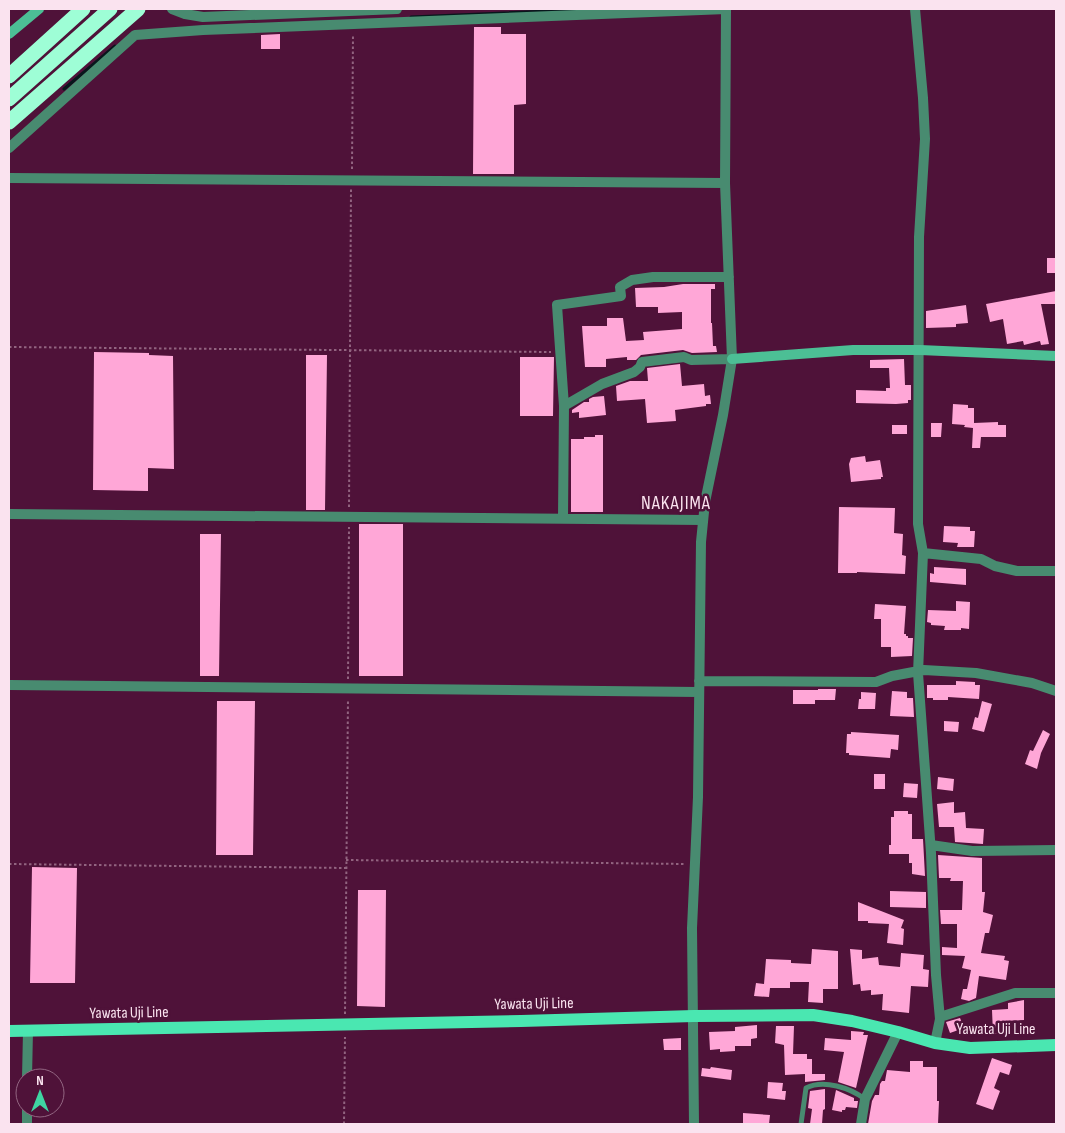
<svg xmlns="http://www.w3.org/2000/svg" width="1065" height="1133" font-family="'Sofia Sans Condensed',sans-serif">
	<rect width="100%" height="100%" fill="#4f1239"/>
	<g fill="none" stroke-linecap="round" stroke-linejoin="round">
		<path stroke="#08171c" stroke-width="3" d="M411,17L594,9
			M64,89L115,46"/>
	</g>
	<path fill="#ffa7d7" d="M474,27H501V34H526V104L514,105V174H473Z
		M280,34V49H261V35Z
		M1047,258H1056V273H1047Z
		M683,284H715V289H711V323H712L713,346H716L717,352L692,353L683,350L641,355L636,360H627V357L606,359V367H585L582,326H607V318H623L626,341L644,340L643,332L682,329V312L658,313V307H636L635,288L664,287Z
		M1056,291V304H1041L1049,344L1041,345L1040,341L1024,345L1023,341L1007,344L1003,319L990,322L986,304Z
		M966,305L968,323L956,324V327L926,328V311Z
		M94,352L149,353V355L173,356L174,469L148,468V491L93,490Z
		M306,355H327L325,510H306Z
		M520,357H554L553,416H520Z
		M904,359L905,385H911V400H908V403L896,404L856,403V390L886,391V388H890L889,368H870V360Z
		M680,364L682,386L704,384L705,396L710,395L711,404H706V406L675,410L676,421L647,423L645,399L617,401L616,386L630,381H648L647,368Z
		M604,396L606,415L579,418V412L572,413V410L584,402H589V399L593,397Z
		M953,404L968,405V408H974V423L998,422V425H1006V437H981L980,448H972L973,428L964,427L965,425L952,424Z
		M931,423H942L941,437H931Z
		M892,425H907V434H892Z
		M595,435H603V512H571V439H584V437H595Z
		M865,456L866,462L880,460L883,477H881V479L851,482L849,464L851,458Z
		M839,507L895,508L894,533L903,534L902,555L906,556L905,574L857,572V573H838Z
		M359,524H403V676H359Z
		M944,526L970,527V531H975L974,547H957L958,543L943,542Z
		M200,534H221L219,676H200Z
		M934,567L966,569V585L930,582V573L934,574Z
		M956,601L970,602L969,629L961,628V630H944L945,626L931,625V623L927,622L928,610L956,611Z
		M875,604L906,606L904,634H906V636H908V638H913L912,656L891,657V647H881V619H874Z
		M956,681L975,682V685H980L979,699L948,697V700H933V698H927V685H956Z
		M818,689H836L835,700H815V704H793V690H818Z
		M892,691L907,692V698H913L914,717L890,716Z
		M861,692L876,693L875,709H858L859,699H861Z
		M217,701H255L253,855H216Z
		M982,701L992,704L984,732L972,729L975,717L978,718Z
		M944,721L959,722L958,732L944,731Z
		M1043,730L1050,734L1041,753L1037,769L1025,764L1030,750L1033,751Z
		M851,732L899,735L898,750L891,749L890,758L849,755V753H846L847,734H851Z
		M874,774H885V789H874Z
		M938,777L954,779L953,791L937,789Z
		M904,783L918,784L917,798L903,797Z
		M954,802V813L965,812L966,828L984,829L983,844L955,842L954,827H939L937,804Z
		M894,811H908V814H912V839H923L925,876L912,874V863H909V854H889V845H891V817H894Z
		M938,855L982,858V892H985L983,912L993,915L989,933H985L981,953L1005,956L1004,960L1009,961L1006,980L979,976L976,998L969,1001L961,999L963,989H967L971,970L962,968L965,956L942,955V947L957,948V924H941L940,910H962L963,881H950L951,878H939Z
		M32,867L77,868L75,983H30Z
		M358,890H386L385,1007L357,1006Z
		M890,891L926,892V908L890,907Z
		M858,902L904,920L901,928L904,929L903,945L887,943L889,924L868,923V921H858Z
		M812,949L838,951V989H823V1003L808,1002L809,982H790V988H770L769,997L754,996L756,983L764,984L766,959L791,960V963L811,964Z
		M850,949L862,950V959L878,957L879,965L900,967L901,953L924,955L923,969L929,970L928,987L911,986L909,1013L882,1010L883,994L871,995V990L861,991L860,984L853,985Z
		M1024,1000V1020L1004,1021L1005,1033L993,1034L992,1010L1008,1009V1003Z
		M960,1018L964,1028L950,1033L946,1022Z
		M757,1025V1038L751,1039V1046H735V1051L720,1052V1049L710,1050L709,1032L735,1031V1027Z
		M776,1026H794L793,1054H807V1059H812V1074H825V1080L805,1082V1074L785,1075L784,1045L775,1043Z
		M851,1031L864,1032L863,1035H868L856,1088L838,1082L844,1052L824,1050L825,1038L851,1040Z
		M681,1038V1050H664L663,1039Z
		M992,1058L1012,1065L1009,1075L1000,1072L994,1088L1000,1091L993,1110L976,1104Z
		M910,1061H923V1067H937V1101H939L938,1124H868L872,1101L875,1095H879L880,1084L882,1081H885L887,1070L910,1072Z
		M711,1067L732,1070L731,1080L701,1076L702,1068L710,1069Z
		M768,1082L783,1083L782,1091H786L785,1100L767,1098Z
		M825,1089V1109L823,1110L822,1124H810L812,1109L808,1108L810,1091Z
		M836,1090L854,1098V1101H858L857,1108L846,1107L845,1110H842V1112L832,1110Z
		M743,1113L770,1115L769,1124H743Z"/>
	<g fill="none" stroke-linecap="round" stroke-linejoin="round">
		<path stroke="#926480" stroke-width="2" stroke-dasharray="2.5 2.5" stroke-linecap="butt" d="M352,169L353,34
			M9,347L551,352
			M349,507L351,189
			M348,679L349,527
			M346,860L686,864
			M9,864L346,868
			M345,1014L348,699
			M344,1124L345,1037"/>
		<path stroke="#488b70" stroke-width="5" d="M801,1124L806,1088C824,1079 850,1088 865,1099"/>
		<path stroke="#488b70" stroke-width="10" d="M172,9L185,14L203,17L397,9
			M915,9L923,98L925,139L919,237L918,524L923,553L918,673L931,853L936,975L940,1019L935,1043
			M9,148L135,35L203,30L726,9
			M9,178L725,183
			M729,277H653L632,280L620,287L621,296L557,305L564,406L602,384L634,372L640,367L642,362L684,357L691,360L732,359
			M9,514L702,520
			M563,518L564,406
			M923,553L981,559L995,566L1017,571H1056
			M699,681L876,682L892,676L924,670L976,673L1032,683L1056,691
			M9,685L698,692
			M931,845L972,851L1056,850
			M940,1017L1015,993H1056
			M27,1078L28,1031
			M27,1124V1108
			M694,1124L692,928L698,797L701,542L705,502L723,415L732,359L725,183L726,9
			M861,1124L865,1099L898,1032"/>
		<path stroke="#4cbf95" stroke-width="10" d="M9,34L39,9
			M732,359L853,350H920L1056,356"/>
		<path stroke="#4ae7b1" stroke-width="12" d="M9,1031L521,1021L694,1016L813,1015L852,1021L898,1032L935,1043L970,1048L1056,1045"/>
		<path stroke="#9efed6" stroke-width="15" d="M9,76L83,9
			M9,99L110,9
			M9,122L138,9"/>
	</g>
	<g text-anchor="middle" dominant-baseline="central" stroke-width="5" stroke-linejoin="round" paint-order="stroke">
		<g font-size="16" fill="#fae3ef" stroke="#4f1239">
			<text transform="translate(534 1004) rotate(-1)">Yawata Uji Line</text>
			<text transform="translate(129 1013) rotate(-1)">Yawata Uji Line</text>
			<text x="996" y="1029">Yawata Uji Line</text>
		</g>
		<g font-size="19" letter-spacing="1" fill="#fae3ef" stroke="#4f1239">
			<text x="676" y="503">NAKAJIMA</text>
		</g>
	</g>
	<rect width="1065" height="1133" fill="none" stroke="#fae3ef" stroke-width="20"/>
	<g transform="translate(40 1093)"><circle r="24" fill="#4f1239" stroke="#936682"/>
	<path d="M0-4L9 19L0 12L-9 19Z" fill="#3fd4a2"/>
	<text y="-8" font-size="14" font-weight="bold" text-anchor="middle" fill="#fae3ef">N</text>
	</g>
</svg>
